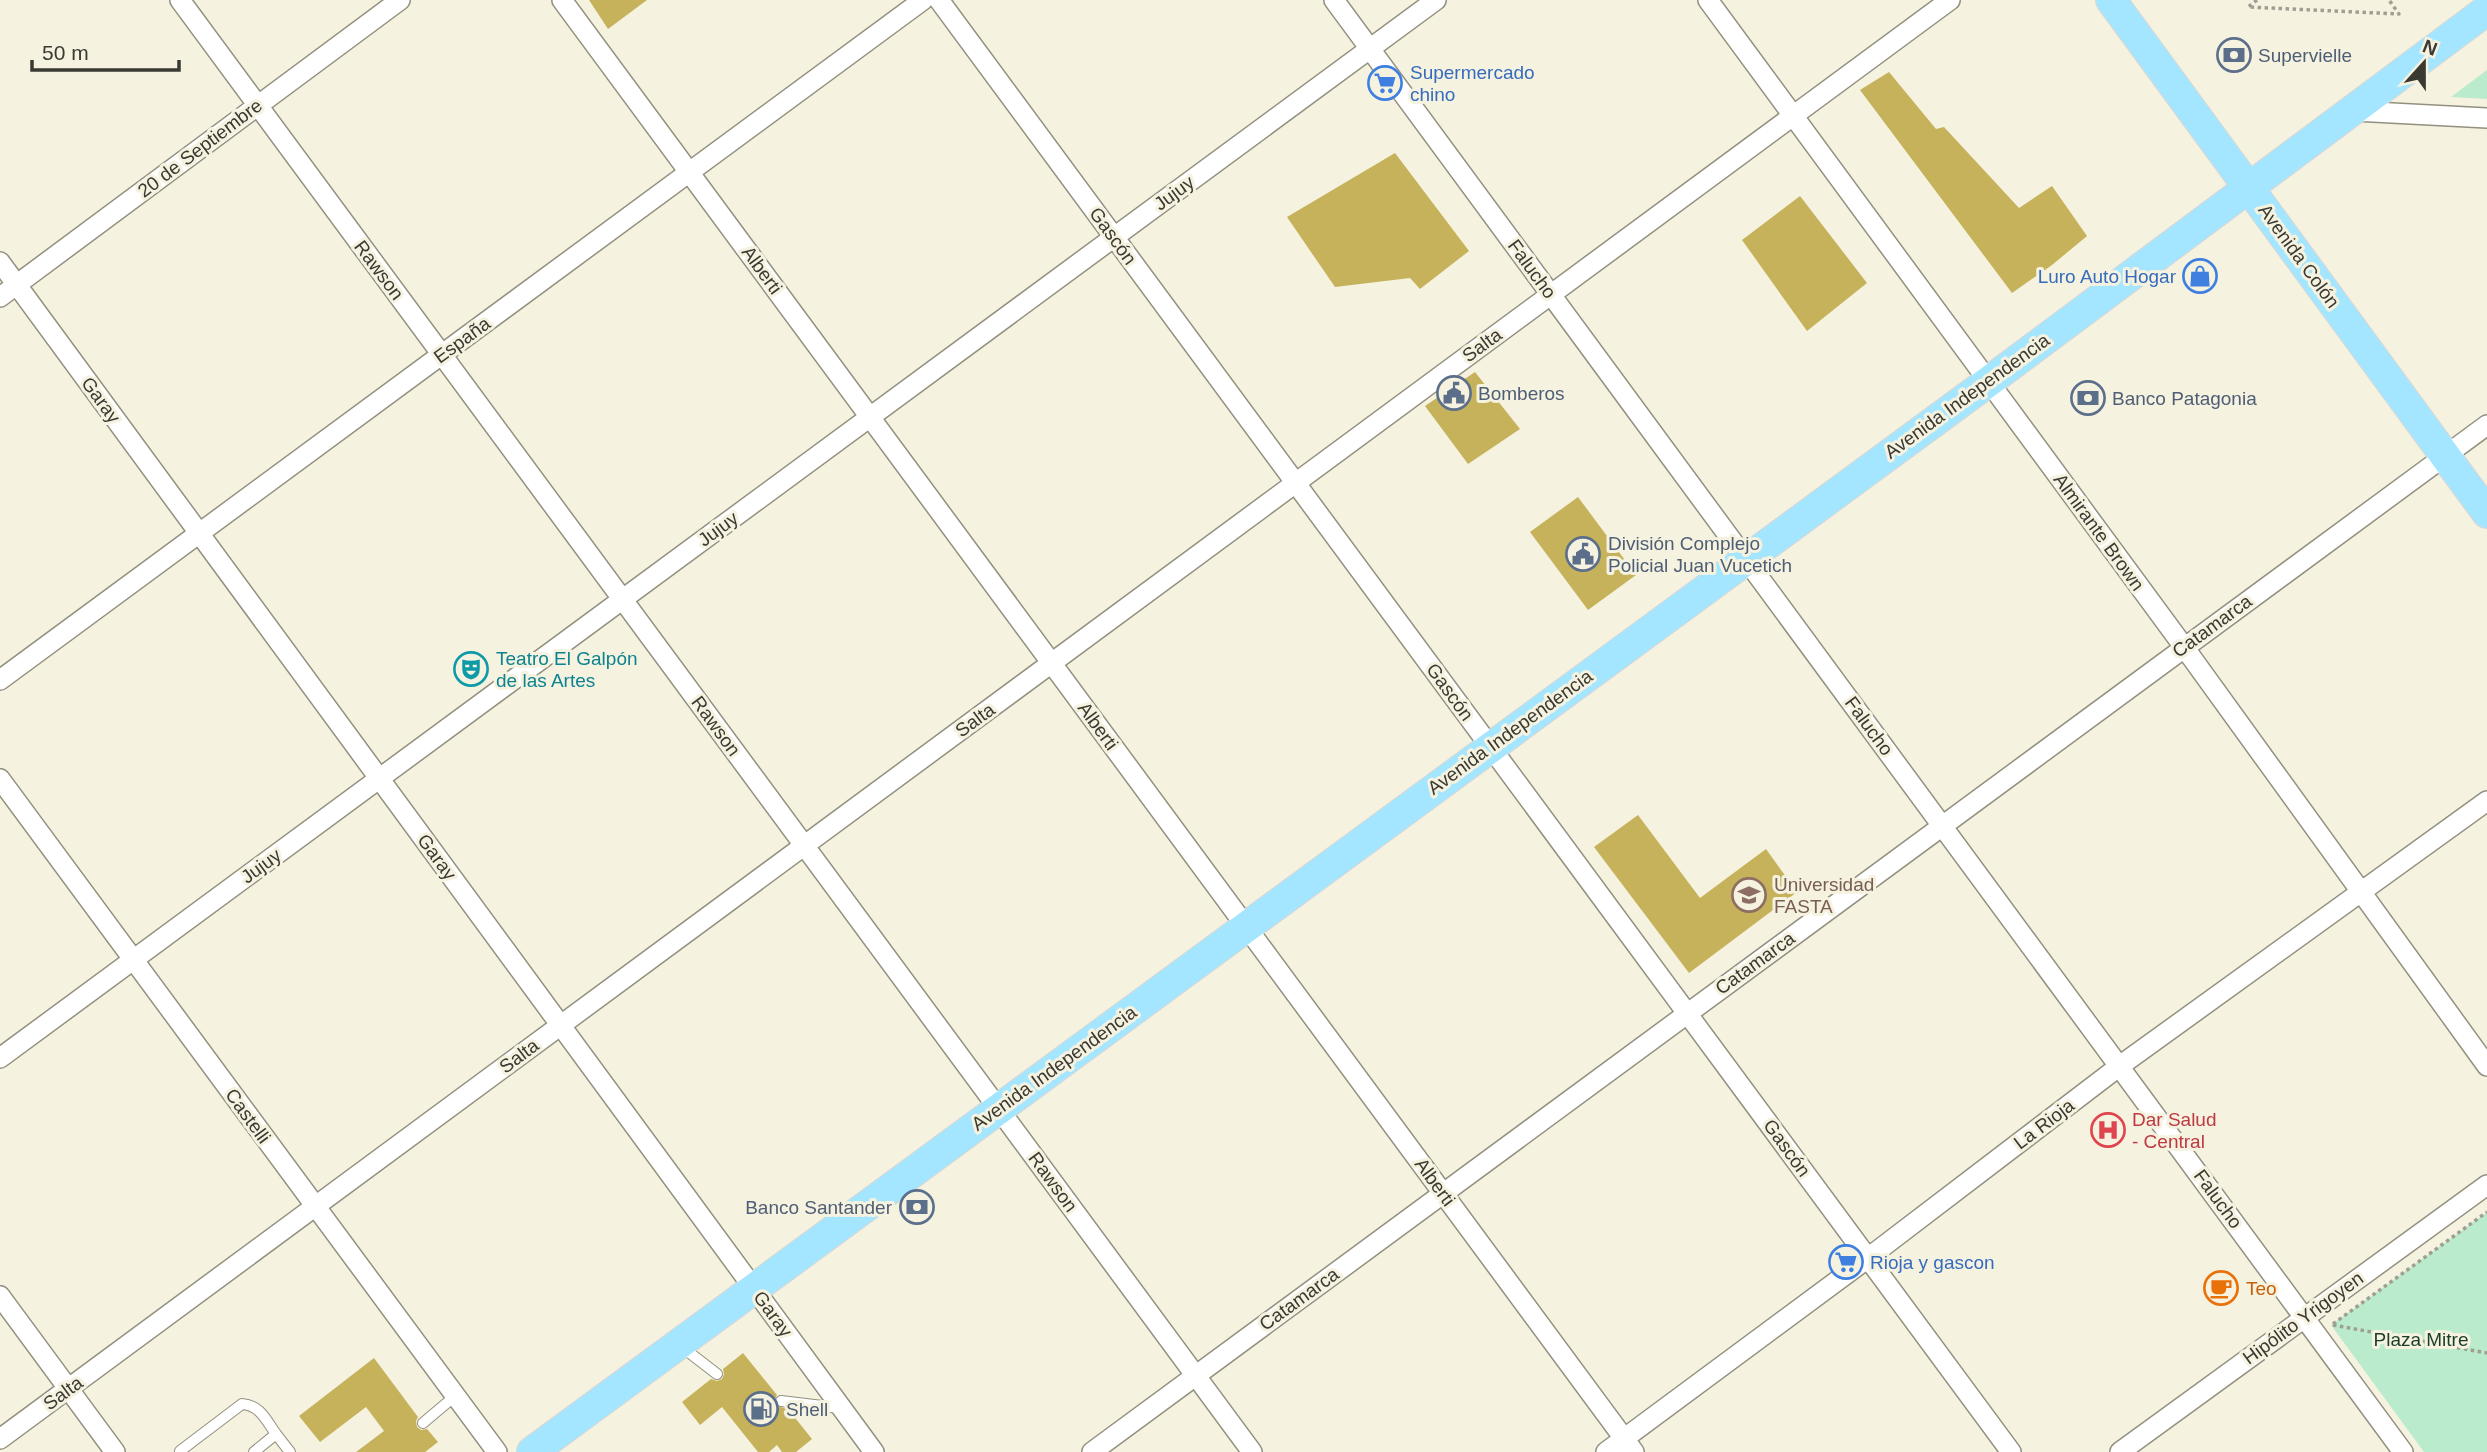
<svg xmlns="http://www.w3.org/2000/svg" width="2487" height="1452" font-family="Arial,sans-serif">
	<rect width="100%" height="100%" fill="#f6f2e0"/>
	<path fill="#b9ebcc" d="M2487,70V99L2451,97Z
		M2487,1212V1452H2424L2331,1325Z"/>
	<path fill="#c6b25b" d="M589,0H647L608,29Z
		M1889,72L1936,129L1944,127L2019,208L2052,186L2087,236L2052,265L2012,293L1860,90Z
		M1395,153L1469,251L1420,289L1410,278L1335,287L1287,217Z
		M1800,196L1867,283L1807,331L1742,240Z
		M1475,372L1520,429L1468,464L1425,406Z
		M1578,497L1636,575L1588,610L1530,532Z
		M1638,815L1700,898L1766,849L1797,892L1689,973L1594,847Z
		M743,1353L777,1395L774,1401L776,1406L788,1409L812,1439L796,1452H782L777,1445L769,1452H758L722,1407L700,1425L682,1402L711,1379L717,1381L722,1379L724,1374L723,1369Z
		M374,1358L418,1417L416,1421L417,1427L421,1430L427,1429L438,1442L425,1452H356L384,1431L366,1407L320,1442L299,1416Z"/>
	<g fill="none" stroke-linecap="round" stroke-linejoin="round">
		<g stroke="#93907f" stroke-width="12">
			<path id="lane" d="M682,1347L717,1374
				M781,1401L839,1408
				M423,1423L455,1396
				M276,1434L290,1452
				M180,1451L242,1404C260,1405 266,1420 276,1434L254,1452"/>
		</g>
		<g stroke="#93907f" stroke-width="22">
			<path id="street" d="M180,0L1252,1452
				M562,0L1634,1452
				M939,0L2011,1452
				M1334,0L2403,1452
				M1708,0L2184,647L2487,1066
				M2354,111L2487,118
				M0,262L874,1452
				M0,297L400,0
				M0,680L923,0
				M0,779L497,1452
				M0,1058L1436,0
				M0,1296L115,1452
				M0,1439L1950,0
				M1092,1452L2487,425
				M1606,1452L1868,1258L2121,1065L2487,801
				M2120,1452L2487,1185"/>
		</g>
		<g stroke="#d8d7d6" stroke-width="32">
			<path id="primary" d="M2111,0L2487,513
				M532,1452L1988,382L2487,10"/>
		</g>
		<path stroke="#a19e91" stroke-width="3.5" stroke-dasharray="3.5 3.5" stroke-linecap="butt" d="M2257,0L2248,7L2399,14L2389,0
			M2333,1324L2487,1212
			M2333,1325L2487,1353"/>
		<use href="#lane" stroke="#fff" stroke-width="10"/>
		<use href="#street" stroke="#fff" stroke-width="19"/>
		<use href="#primary" stroke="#a4e6ff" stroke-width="30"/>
	</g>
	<defs>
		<g id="bank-ring" transform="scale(1.75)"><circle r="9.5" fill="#f6f2e0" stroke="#5c6f8a" stroke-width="1.5"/><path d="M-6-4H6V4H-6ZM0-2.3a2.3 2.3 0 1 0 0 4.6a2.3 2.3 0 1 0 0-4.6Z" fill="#5c6f8a"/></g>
		<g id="supermarket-ring" transform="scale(1.75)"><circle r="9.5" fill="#f6f2e0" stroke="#3f7fe0" stroke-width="1.5"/><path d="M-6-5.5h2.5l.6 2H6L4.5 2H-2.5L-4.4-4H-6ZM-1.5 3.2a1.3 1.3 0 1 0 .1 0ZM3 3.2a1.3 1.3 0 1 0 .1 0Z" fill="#3f7fe0"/></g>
		<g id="shop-ring" transform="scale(1.75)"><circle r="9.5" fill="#f6f2e0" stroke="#3f7fe0" stroke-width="1.5"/><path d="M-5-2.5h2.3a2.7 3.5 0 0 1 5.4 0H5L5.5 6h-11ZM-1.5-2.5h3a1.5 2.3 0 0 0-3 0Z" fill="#3f7fe0"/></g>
		<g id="civic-ring" transform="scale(1.75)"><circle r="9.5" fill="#f6f2e0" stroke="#5c6f8a" stroke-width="1.5"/><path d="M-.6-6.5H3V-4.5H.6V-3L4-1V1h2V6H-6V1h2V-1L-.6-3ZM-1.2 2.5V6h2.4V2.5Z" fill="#5c6f8a"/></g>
		<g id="theatre-ring" transform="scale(1.75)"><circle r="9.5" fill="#f6f2e0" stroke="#0f9aa8" stroke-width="1.5"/><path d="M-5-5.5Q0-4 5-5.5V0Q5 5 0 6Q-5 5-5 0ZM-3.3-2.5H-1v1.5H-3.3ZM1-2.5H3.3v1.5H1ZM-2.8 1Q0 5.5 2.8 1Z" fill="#0f9aa8"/></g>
		<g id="university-ring" transform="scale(1.75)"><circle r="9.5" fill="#f6f2e0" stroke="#8d6e63" stroke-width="1.5"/><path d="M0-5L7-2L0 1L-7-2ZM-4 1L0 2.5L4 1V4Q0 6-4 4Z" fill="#8d6e63"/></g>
		<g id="hospital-ring" transform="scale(1.75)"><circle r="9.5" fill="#f6f2e0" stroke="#e0444e" stroke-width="1.5"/><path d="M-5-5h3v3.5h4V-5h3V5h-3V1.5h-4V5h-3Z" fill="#e0444e"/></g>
		<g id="cafe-ring" transform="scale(1.75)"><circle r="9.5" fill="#f6f2e0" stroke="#e8710a" stroke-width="1.5"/><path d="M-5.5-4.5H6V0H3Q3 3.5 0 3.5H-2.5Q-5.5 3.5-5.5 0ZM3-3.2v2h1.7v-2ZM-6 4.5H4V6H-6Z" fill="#e8710a"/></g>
		<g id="fuel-ring" transform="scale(1.75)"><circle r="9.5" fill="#f6f2e0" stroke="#5c6f8a" stroke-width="1.5"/><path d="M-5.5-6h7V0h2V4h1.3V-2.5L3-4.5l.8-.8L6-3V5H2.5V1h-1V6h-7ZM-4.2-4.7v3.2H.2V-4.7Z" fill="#5c6f8a"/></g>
	</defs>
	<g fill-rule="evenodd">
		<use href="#bank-ring" x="2234" y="55"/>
		<use href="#supermarket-ring" x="1385" y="83"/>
		<use href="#shop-ring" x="2200" y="276"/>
		<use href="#civic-ring" x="1454" y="393"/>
		<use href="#bank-ring" x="2088" y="398"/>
		<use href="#civic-ring" x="1583" y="554"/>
		<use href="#theatre-ring" x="471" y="669"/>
		<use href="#university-ring" x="1749" y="895"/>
		<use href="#hospital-ring" x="2108" y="1130"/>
		<use href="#bank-ring" x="917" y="1207"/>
		<use href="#supermarket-ring" x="1846" y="1262"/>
		<use href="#cafe-ring" x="2221" y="1288"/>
		<use href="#fuel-ring" x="761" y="1409"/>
	</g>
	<g text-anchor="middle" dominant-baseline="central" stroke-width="6" stroke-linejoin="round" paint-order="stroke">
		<g font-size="19" fill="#4e5e75" stroke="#f6f2e0" text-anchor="start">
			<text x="2258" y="55">Supervielle</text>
			<text x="1478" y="393">Bomberos</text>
			<text x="2112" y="398">Banco Patagonia</text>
			<text x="1608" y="543">División Complejo<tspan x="1608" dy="22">Policial Juan Vucetich</tspan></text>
			<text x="892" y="1207" text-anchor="end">Banco Santander</text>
			<text x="786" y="1409">Shell</text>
		</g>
		<g font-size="19" fill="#366cbe" stroke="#f6f2e0" text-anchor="start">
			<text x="1410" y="72">Supermercado<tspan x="1410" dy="22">chino</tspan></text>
			<text x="2176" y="276" text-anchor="end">Luro Auto Hogar</text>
			<text x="1870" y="1262">Rioja y gascon</text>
		</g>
		<g font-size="19" fill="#3a3932" stroke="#f6f2e0">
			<text transform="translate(200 148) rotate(-37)">20 de Septiembre</text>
			<text transform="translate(1174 193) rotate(-36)">Jujuy</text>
			<text transform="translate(1113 236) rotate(54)">Gascón</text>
			<text transform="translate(2299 256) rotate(54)">Avenida Colón</text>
			<text transform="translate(1532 269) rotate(54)">Falucho</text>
			<text transform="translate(379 270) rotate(53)">Rawson</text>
			<text transform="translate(762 270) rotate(54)">Alberti</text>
			<text transform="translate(462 340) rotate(-36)">España</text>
			<text transform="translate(1482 345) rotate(-36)">Salta</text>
			<text transform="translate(1967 396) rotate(-36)">Avenida Independencia</text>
			<text transform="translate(101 400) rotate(54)">Garay</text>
			<text transform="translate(718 529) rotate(-36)">Jujuy</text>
			<text transform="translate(2099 532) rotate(54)">Almirante Brown</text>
			<text transform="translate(2212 626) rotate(-36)">Catamarca</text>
			<text transform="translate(1450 692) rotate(54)">Gascón</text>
			<text transform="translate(975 720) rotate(-36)">Salta</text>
			<text transform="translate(716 726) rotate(54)">Rawson</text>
			<text transform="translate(1098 726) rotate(54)">Alberti</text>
			<text transform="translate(1869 726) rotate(54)">Falucho</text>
			<text transform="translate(1510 732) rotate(-36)">Avenida Independencia</text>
			<text transform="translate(437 857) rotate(54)">Garay</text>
			<text transform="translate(261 866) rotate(-36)">Jujuy</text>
			<text transform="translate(1755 963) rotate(-36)">Catamarca</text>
			<text transform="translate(519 1056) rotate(-37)">Salta</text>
			<text transform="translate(1054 1068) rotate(-36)">Avenida Independencia</text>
			<text transform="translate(248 1116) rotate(54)">Castelli</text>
			<text transform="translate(2044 1124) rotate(-37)">La Rioja</text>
			<text transform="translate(1787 1148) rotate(54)">Gascón</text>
			<text transform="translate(1053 1182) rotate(54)">Rawson</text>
			<text transform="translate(1435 1182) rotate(54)">Alberti</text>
			<text transform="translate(2218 1199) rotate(54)">Falucho</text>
			<text transform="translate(1299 1299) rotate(-36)">Catamarca</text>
			<text transform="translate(773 1314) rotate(54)">Garay</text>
			<text transform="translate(2303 1318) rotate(-36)">Hipólito Yrigoyen</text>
			<text transform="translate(63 1393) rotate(-36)">Salta</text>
		</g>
		<g font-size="19" fill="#0d838f" stroke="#f6f2e0" text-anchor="start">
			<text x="496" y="658">Teatro El Galpón<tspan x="496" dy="22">de las Artes</tspan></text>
		</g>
		<g font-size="19" fill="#785e54" stroke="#f6f2e0" text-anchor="start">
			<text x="1774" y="884">Universidad<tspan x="1774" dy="22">FASTA</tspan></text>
		</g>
		<g font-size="19" fill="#be3a42" stroke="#f6f2e0" text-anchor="start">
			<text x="2132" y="1119">Dar Salud<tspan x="2132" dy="22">- Central</tspan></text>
		</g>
		<g font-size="19" fill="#c56008" stroke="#f6f2e0" text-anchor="start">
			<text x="2246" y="1288">Teo</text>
		</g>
		<g font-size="19" fill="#193e2a" stroke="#f6f2e0">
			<text x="2421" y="1339">Plaza Mitre</text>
		</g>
	</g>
	<g transform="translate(2424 63) rotate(21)" stroke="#f6f2e0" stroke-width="5" paint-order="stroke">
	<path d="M0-5L12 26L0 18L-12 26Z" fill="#3a3932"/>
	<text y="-10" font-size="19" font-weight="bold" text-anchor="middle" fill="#3a3932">N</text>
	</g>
	<path d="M32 60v10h147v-10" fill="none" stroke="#3a3932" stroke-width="3.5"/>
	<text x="42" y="60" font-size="21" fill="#3a3932" stroke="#f6f2e0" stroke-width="5" paint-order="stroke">50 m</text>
</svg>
